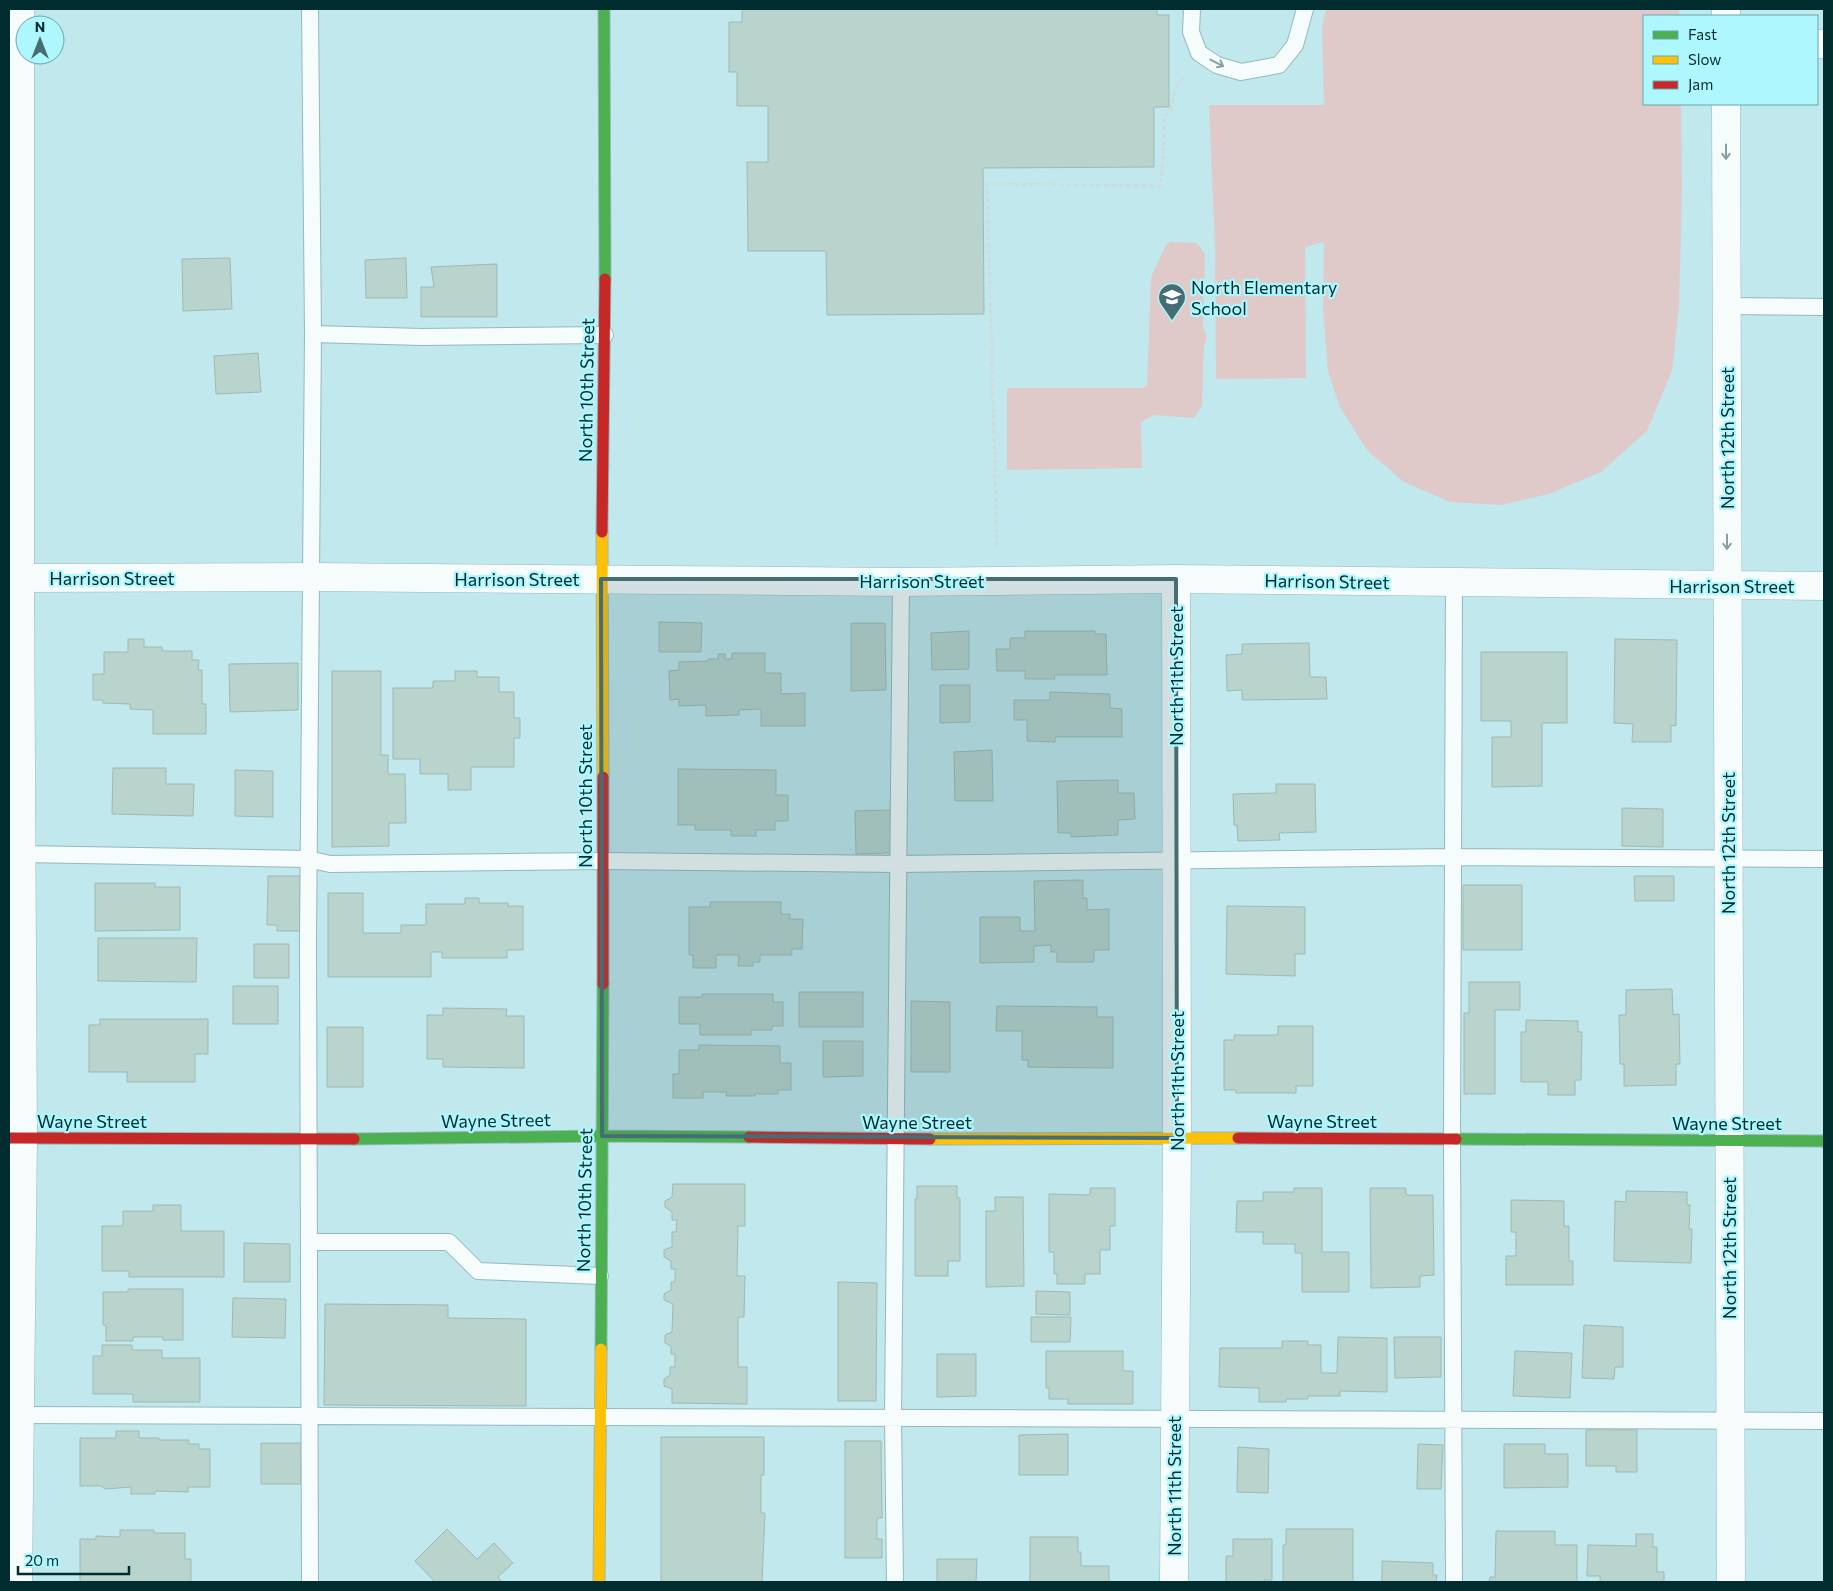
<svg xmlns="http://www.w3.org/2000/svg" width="1833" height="1591" font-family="Commissioner,sans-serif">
	<rect width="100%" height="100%" fill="#c0e8ed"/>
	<path fill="#dfcac9" d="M1326,9H1678L1680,16H1644V104H1681L1682,189L1679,307L1672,371L1647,431L1601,472L1549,494L1500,505L1450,502L1404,482L1367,450L1340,407L1328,371L1323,310L1324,242L1305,247L1306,378L1216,379L1215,247L1209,105H1324L1322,27Z
		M1170,242L1197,243L1205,254L1203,328C1207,335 1208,339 1204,345L1202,406L1194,418L1154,415L1141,422L1142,468L1007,470V388H1142L1147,385L1151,277L1166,245Z"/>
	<path fill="#b8d4cc" stroke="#9ebab3" d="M742,9H1157V15H1169V107H1154V167L983,168L984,314L827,315L826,251H748L747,162H768V106H737V72H729V22H742Z
		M230,258L232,309L183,311L182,259Z
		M406,258L407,298H366L365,260Z
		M497,264V317H421V287H434L431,267Z
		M258,353L261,392L216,394L214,356Z
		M659,622L702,623L701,652H659Z
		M851,623H885L886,690L851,691Z
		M969,631V669L932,670L931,633Z
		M1025,631H1095V634H1106L1107,675H1054L1055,679H1025V671H997L996,649H1010V638H1025Z
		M128,639H144V647H162V651H192V660H199L198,670H202V704H206V734H153V710L130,709V704L103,703V700H93V674H104V652H128Z
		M1615,639L1677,640L1676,726L1671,725V742H1632L1633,724L1614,723Z
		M1309,643L1310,677H1326L1327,699L1242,700V690L1227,691L1226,655L1242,654V644Z
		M1481,652H1567V723H1542V786L1492,787V737H1511V721H1481Z
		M732,653H765V673H781V694L805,693V726H761V709L739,710V715L706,716V705L679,706V699L670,700L669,671L679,670V662L708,661V659H718V654H725V659H732Z
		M298,663V710L230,712L229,664Z
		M332,671H381V755H388V774H405L406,823H389V846L332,847Z
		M455,671H477V677H499V692H514V718H520V738H514V767H471V790H448V774H420V759H393V688H433V681H455Z
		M940,685H970V722L940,723Z
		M1050,692L1110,694V708L1122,709V737H1055V742L1027,741V720H1014V700H1050Z
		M992,750L993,801H955L954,752Z
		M113,768H166V784H194L193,816L112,814Z
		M678,769L776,770V795H788V821H775V830H756V836H731V830H695V825H678Z
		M235,770L273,771V817L235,816Z
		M1118,780V793H1134L1135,819L1118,820V835L1071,837V833H1058L1057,781Z
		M1276,784H1315L1316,832L1279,833L1280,840L1238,841L1237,825H1234L1233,794L1276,793Z
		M1622,808L1663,809V847L1622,846Z
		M890,810L891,853L856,854L855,811Z
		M268,876H300V931H277V925H267Z
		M1634,876H1674V901H1635Z
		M1083,880V898H1087V910L1109,909V950H1094V962H1057V952H1051V945L1034,946V962L980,963V917H1020V931H1035L1034,881Z
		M95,883H155V887H180V930L95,931Z
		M1463,885H1522V950H1463Z
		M328,893H363V933H401V925H426V904H465V898H479V903H508V906H523V950H507V958H442V952H431V977H328Z
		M710,902H781V914H790V919H803L802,949H792V955H760V962H753V966H738L739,955H716V968H693V955H689V907H710Z
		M1227,906L1305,907V954H1295V976L1226,974Z
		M98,938H197L196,982L98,981Z
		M254,944H289V978H254Z
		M1469,982H1520V1010H1495V1094H1464V1013H1469Z
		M233,986H278V1024H233Z
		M1672,989L1673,1015L1679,1014L1680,1064H1676V1085L1624,1086V1064H1620L1619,1015H1626V990Z
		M799,992H863V1027H799Z
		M702,994H773V1002H783V1026H772V1030H751V1035H700V1024H679V997H702Z
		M911,1001L950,1002V1072H911Z
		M997,1006L1097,1007V1017H1113V1068L1028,1067V1060H1022V1031H996Z
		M443,1008L507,1009L506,1016H524V1068L443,1067V1059H427V1015H443Z
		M100,1019H208V1054H195V1082H127V1072H89V1025H100Z
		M1526,1020L1578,1021V1032H1582L1581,1080H1575V1095H1548V1082H1521V1032H1526Z
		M1278,1026H1313V1086H1296V1093H1236V1090H1224V1040H1234V1035H1278Z
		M327,1027H363V1087H327Z
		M823,1041H863V1076L823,1077Z
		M699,1045L780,1046V1063H791V1090H778V1094H755V1096H726L727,1092H703V1098H673V1074H679V1050H699Z
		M673,1184H745V1226H738L737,1276H745L744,1317H738V1367H747V1404L672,1403V1389L664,1386V1379L670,1375V1367H675V1354H671V1346L665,1343V1335L672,1332L673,1304L664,1300V1294L671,1290V1282H675V1269H671V1261L664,1257V1250L672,1247V1232H676L677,1220H672V1212L665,1207V1201L672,1197Z
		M917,1186H957V1198H960V1261H948V1276H915V1199H917Z
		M1090,1188H1115V1226H1110V1250H1100V1274H1085V1284H1057V1274H1054V1252H1049V1194L1090,1195Z
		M1294,1188H1322V1252H1349V1292H1302V1253H1295V1244H1263V1232H1236L1237,1201H1263V1192H1294Z
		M1370,1188H1406V1195H1433L1434,1275L1420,1276V1287L1371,1288Z
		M1626,1191L1687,1192V1205H1690L1689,1229H1692L1691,1263L1614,1261L1615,1201L1626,1202Z
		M995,1197H1023L1024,1286L986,1287V1211H995Z
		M1511,1200L1564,1201V1226H1569V1261H1573V1285H1506V1256H1516V1232H1511Z
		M153,1205H181V1231H224V1277H129V1271H102V1226H123V1211H153Z
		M244,1243L290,1244V1282H244Z
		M838,1282L877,1283L876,1401H838Z
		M128,1289H183V1340H163V1337H133V1341H106V1325H103V1292H128Z
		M1036,1291L1070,1292V1315L1036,1314Z
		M233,1298L286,1299L285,1338L232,1337Z
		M325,1304L448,1305V1318L526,1319V1406L324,1405Z
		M1031,1317H1071L1070,1342H1031Z
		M1584,1325L1623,1327V1367H1615L1614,1379L1582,1378Z
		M1338,1337L1387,1338V1392L1340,1391V1396H1308V1399H1286V1402H1259V1388L1219,1387L1220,1348H1282V1341H1308V1345H1321V1373H1337Z
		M1394,1337H1441V1377L1395,1378Z
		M102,1345H132V1350H162V1358H200V1402H133V1394H93V1356H102Z
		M1046,1351H1123V1371H1133V1404H1068V1399H1049V1388H1046Z
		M1515,1351L1572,1353L1570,1398L1513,1396Z
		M937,1354H976V1396L937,1397Z
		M1586,1430H1637V1472H1616V1466H1586Z
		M116,1431H139V1438H159V1440H189V1444H199V1449H210V1487H188V1492L155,1491V1494H131V1487L105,1489L101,1486H80V1438H116Z
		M1068,1434V1475H1019V1435Z
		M661,1437H764V1475H761V1513H765L762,1582H661Z
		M845,1441H881L882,1518H877V1539H882V1558H845Z
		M261,1443H301V1484H261Z
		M1418,1444L1443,1445L1441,1489H1417Z
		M1504,1444H1545V1454H1568V1487L1504,1488Z
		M1238,1447L1269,1449L1268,1493L1237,1492Z
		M447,1529L477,1559L494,1543L513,1563L498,1577L502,1582H435L415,1561Z
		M1286,1529H1353V1582H1283V1545H1286Z
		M120,1530H154V1533H185V1559H191V1582H80V1539H96V1536L120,1537Z
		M1496,1531H1555V1545H1577V1582H1489L1490,1577H1495Z
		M1636,1534H1653V1547H1657V1572H1664V1582H1600V1576H1587L1588,1545L1636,1546Z
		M1030,1537H1078V1552H1081V1566H1109V1582H1030Z
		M1233,1539H1272V1580H1264V1582H1226V1556H1233Z
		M937,1559H977L976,1582H937Z
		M1382,1561L1433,1563V1575H1437L1436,1582H1382Z"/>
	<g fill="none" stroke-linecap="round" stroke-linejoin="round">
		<g stroke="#94b9bd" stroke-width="18">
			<path id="lane" d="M310,9L313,334L308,941L310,1582
				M1192,9L1191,32L1199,53L1217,65L1241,72L1279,65L1295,45L1305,9
				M1727,306L1824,307
				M313,334L422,337L605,335
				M1454,583L1452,1139L1454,1582
				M21,854L308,859L330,864L604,861L898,864L1453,857L1824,859
				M309,1242H449L478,1271L600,1276
				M11,1415L1824,1421
				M895,1582L893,1418L901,582"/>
		</g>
		<g stroke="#94b9bd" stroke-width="29">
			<path id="street" d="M1726,16V9
				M1817,44H1824
				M1726,104L1731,1582
				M20,578L312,577L901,582L1176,579L1824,586
				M18,1582L23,1138L20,578V9
				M1174,1582L1177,1138L1176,579"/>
		</g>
		<g stroke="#94b9bd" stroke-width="13">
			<path id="fast" d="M604,9L605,279
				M354,1139L602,1136L749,1137
				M1456,1139L1824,1141
				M601,1349L603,984"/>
		</g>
		<g stroke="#94b9bd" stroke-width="13">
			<path id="slow" d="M602,532L603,777
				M930,1139L1238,1138
				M599,1582L601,1349"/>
		</g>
		<g stroke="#94b9bd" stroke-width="13">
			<path id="jam" d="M602,532L605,279
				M603,777V984
				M749,1137L930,1139
				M9,1138L354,1139
				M1238,1138L1456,1139"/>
		</g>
		<path stroke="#cedcde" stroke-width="3" stroke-dasharray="5 2.5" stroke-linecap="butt" d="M997,547L987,184L1161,186L1165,116L1171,109L1175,90L1184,76"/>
		<use href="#lane" stroke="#f6fcfc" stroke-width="16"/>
		<use href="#street" stroke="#f6fcfc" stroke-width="28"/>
		<use href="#fast" stroke="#4caf50" stroke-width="11"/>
		<use href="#slow" stroke="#ffc107" stroke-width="11"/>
		<use href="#jam" stroke="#c62828" stroke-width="11"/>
	</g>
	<defs><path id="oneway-shaft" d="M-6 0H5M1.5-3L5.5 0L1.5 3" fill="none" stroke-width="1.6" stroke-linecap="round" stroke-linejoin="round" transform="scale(1.25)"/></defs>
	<g stroke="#889fa1">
		<use href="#oneway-shaft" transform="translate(1217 63) rotate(27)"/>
		<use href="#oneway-shaft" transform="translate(1726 152) rotate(90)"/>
		<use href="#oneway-shaft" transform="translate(1727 542) rotate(90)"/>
	</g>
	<path fill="#446e73" fill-opacity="0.2" stroke="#446e73" stroke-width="4" stroke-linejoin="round" d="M601,579H1176L1177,1138L602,1136Z"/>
	<defs>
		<g id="school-pin" transform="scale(1.4375)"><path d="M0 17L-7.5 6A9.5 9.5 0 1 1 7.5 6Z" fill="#446e73" stroke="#aef7ff"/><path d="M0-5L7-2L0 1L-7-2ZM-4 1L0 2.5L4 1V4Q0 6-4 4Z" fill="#fff"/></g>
	</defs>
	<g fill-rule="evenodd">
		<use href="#school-pin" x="1172" y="297"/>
	</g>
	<g text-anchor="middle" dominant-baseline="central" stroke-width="4.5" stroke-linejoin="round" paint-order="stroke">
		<g font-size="18" fill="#012d31" stroke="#aef7ff" text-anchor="start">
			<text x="1191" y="287">North Elementary<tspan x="1191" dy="21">School</tspan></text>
		</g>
		<g font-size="18" fill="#012d31" stroke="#aef7ff">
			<text transform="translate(586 390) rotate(-89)">North 10th Street</text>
			<text transform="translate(1727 438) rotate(-90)">North 12th Street</text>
			<text x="112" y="578">Harrison Street</text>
			<text x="517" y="579">Harrison Street</text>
			<text x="922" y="581">Harrison Street</text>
			<text transform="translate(1327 581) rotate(1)">Harrison Street</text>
			<text x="1732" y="586">Harrison Street</text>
			<text transform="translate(1176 676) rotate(-90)">North 11th Street</text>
			<text transform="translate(585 796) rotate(-90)">North 10th Street</text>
			<text transform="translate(1728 843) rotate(-90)">North 12th Street</text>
			<text transform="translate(1177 1081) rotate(-90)">North 11th Street</text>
			<text transform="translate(496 1120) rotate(-1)">Wayne Street</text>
			<text x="92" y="1121">Wayne Street</text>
			<text x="1322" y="1121">Wayne Street</text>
			<text x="917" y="1122">Wayne Street</text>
			<text x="1727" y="1123">Wayne Street</text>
			<text transform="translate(584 1200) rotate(-89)">North 10th Street</text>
			<text transform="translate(1729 1248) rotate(-90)">North 12th Street</text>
			<text transform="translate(1174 1486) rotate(-90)">North 11th Street</text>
		</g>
	</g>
	<rect width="1833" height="1591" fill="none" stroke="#012d31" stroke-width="20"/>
	<rect x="1643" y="15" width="175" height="90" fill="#aef7ff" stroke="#69a6ad"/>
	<rect x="1653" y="31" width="25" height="8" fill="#4caf50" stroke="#69a6ad"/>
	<text x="1688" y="40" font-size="15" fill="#012d31">Fast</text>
	<rect x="1653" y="56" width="25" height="8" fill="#ffc107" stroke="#69a6ad"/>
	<text x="1688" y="65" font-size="15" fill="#012d31">Slow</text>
	<rect x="1653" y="81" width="25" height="8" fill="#c62828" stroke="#69a6ad"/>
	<text x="1688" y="90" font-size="15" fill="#012d31">Jam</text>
	<g transform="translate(40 40)"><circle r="24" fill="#aef7ff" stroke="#69a6ad"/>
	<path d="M0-4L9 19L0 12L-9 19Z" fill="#446e73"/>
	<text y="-8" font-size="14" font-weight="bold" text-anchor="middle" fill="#012d31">N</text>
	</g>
	<path d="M18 1566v8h111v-8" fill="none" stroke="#012d31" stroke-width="2.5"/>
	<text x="25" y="1566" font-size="15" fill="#012d31" stroke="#aef7ff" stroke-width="4" paint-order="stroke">20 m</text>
</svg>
